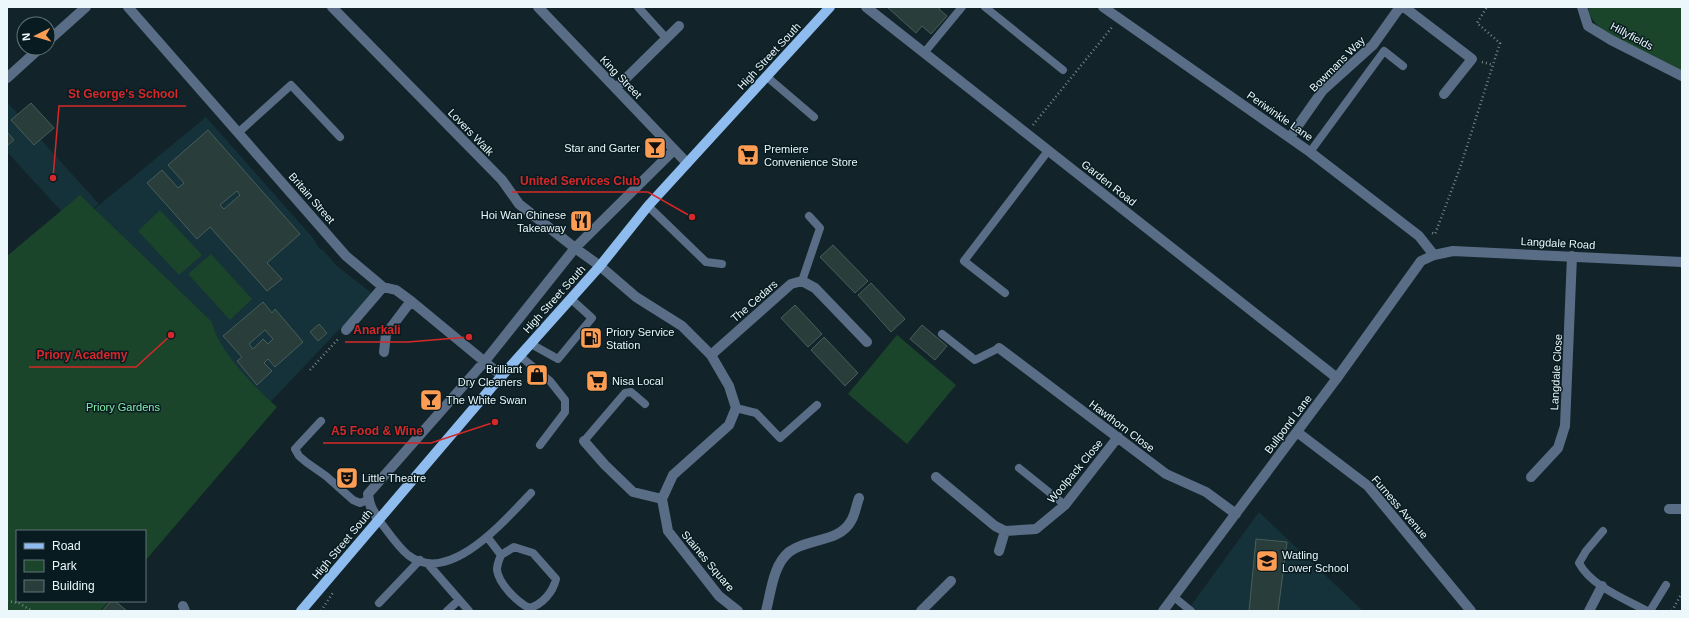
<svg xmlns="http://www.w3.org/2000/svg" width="1689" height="618" font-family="Arial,sans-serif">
	<rect width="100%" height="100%" fill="#12242a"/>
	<path fill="#153139" d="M7,102L99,204L74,225L7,152Z
		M206,117L313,238L319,248L324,251L337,266L373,294L239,435L7,281Z
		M1259,512L1363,611H1187Z"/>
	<path fill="#1b452b" d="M1589,7H1682V72C1663,63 1584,32 1589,7Z
		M80,195L212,322C218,351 255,387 277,407L145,561V531H17V601H109L100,611H7V256Z
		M160,210L202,255L179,275L138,231Z
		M211,254L252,299L230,320L188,274Z
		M897,335L956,385L907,444L848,394Z"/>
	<path fill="#293e3b" stroke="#495e5b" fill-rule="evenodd" d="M887,7H940L939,9L947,16L931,34L922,26L916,33Z
		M31,103L54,128L34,145L11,120Z
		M208,130L300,234L267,263L282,279L267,291L210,227L197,239L147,183L162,170L178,188L184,183L168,165ZM237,191L240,195L224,209L220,205Z
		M7,132L14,140L8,145L7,144Z
		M833,245L868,281L855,293L820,257Z
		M871,283L905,319L891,332L858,295Z
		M263,302L272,313L275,309L303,342L275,367L268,359L264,363L272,371L257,385L237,361L242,357L223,336ZM265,330L273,339L268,344L263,339L253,349L249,344Z
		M795,305L822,334L808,347L781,318Z
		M319,324L327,333L318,341L310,332Z
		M922,325L947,346L935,360L910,339Z
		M824,337L858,373L845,386L811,350Z
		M1256,539L1287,542L1278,611H1249Z
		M111,601H115L127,611H102Z"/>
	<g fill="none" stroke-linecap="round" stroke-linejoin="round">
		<path stroke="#77868c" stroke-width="2.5" stroke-dasharray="1 3" stroke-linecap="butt" d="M1482,62L1493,65
			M1033,125L1113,26
			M1432,233L1435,234L1460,168L1500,43L1477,23L1487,7
			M310,370L339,338
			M7,601L19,603L32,611
			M321,611L334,591
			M1672,611L1682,593"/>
		<path stroke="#596e86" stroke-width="8" d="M638,7L666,38
			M985,7L1063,70
			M924,53L962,7
			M766,76L814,117
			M239,132L291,85L340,137
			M1310,152L1384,51L1403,66
			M648,206L706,262L722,264
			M802,281L820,228L809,216
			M1005,293L964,261L1048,151
			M942,334L975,360L999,348
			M531,344L558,359L592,318L571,299
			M520,356L550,381L565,400V412L540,445
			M736,408L756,413L780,438L817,405
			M321,421L295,449L299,456L306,462L326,476L353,500L360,503L368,500
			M584,441L625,393L631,392L645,404
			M1019,468L1065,505
			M378,519C387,530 397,546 408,555C449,587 505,520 531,493
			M1603,531L1586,551L1579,563C1591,586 1625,599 1647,611
			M488,538L501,555C499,560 497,564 497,570C499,584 517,602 529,608C542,605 553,592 556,579L533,553L514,547L501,555
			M428,564L469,611
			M1174,597L1191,611
			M379,603L420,560
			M447,611L459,600
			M1650,611L1666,585"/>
		<path stroke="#596e86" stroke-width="10" d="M128,7L346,256L383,287L396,290L411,301L502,376
			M332,7L502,180L519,204L575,248L600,266L636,297L682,326L711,355L729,386L736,408L729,425L673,475L662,499L668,531L719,596L738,611
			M538,7L687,163
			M1404,7L1472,59L1444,94
			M1582,7L1588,26L1611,40L1682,76
			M48,41L86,7
			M7,78L40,48
			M616,88L679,26
			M1290,137L1323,90L1373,45L1400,7
			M346,330L383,287
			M999,348L1166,474L1206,492L1236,514
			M384,352L386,334L411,301
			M711,355L791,284L802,281L815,288L867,342
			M1297,432L1368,486L1471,611
			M584,441L605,465L633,492L662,499
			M936,477L995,526L1005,531L1036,529L1065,505L1118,437
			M1531,477L1558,448L1565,426L1572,256
			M1669,509H1682
			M378,519C372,510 369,505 368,494L485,361L575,248L674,150
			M999,551L1005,531
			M183,606L185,611
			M766,611C771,592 773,565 789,552C807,538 839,543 851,521C855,515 856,506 859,498
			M921,611L951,581
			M1163,611L1337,378
			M1589,611L1602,586"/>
		<path stroke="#596e86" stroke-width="10" d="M866,7L1337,378L1421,261L1434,255L1453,251L1682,262
			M1103,7L1310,152L1419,236L1434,255"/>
		<path stroke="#8fbcef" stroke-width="10" d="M301,611L491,388L600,266L648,206L830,7"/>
	</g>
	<defs>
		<g id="bar-square" transform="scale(1.15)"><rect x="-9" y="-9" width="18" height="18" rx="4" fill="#fc9d53" stroke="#081b20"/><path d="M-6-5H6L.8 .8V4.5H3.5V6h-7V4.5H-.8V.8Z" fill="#111"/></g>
		<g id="supermarket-square" transform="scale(1.15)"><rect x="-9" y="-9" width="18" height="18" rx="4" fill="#fc9d53" stroke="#081b20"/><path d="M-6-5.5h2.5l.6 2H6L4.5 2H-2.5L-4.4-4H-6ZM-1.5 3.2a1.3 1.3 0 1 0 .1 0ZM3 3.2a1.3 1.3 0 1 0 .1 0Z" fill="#111"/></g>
		<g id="restaurant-square" transform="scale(1.15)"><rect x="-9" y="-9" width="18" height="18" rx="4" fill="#fc9d53" stroke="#081b20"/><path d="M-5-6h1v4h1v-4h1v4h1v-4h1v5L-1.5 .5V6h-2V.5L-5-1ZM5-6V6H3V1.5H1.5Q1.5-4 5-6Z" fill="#111"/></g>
		<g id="fuel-square" transform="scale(1.15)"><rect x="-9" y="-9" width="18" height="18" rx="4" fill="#fc9d53" stroke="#081b20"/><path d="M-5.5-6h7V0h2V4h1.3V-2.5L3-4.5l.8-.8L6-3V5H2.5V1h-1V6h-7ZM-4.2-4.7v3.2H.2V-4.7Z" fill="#111"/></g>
		<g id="shop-square" transform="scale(1.15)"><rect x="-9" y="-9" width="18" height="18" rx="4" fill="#fc9d53" stroke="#081b20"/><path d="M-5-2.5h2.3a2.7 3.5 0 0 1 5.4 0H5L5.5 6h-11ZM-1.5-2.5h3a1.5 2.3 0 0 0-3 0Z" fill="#111"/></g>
		<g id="theatre-square" transform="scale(1.15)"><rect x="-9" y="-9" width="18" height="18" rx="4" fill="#fc9d53" stroke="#081b20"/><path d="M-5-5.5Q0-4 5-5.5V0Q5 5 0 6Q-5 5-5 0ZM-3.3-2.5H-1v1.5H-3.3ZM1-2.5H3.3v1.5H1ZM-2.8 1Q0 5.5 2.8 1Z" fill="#111"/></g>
		<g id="school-square" transform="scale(1.15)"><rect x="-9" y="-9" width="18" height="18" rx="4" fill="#fc9d53" stroke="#081b20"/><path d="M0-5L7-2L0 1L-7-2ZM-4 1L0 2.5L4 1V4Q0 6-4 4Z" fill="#111"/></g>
	</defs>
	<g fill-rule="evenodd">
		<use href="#bar-square" x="655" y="148"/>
		<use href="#supermarket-square" x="748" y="155"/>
		<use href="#restaurant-square" x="581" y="221"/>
		<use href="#fuel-square" x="591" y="338"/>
		<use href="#shop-square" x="537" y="375"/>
		<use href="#supermarket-square" x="597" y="381"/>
		<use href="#bar-square" x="431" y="400"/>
		<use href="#theatre-square" x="347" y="478"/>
		<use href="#school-square" x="1267" y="561"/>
	</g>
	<g text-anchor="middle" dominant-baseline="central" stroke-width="3" stroke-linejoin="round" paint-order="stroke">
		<g font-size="11" fill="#ebf7fb" stroke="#081b20">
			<text transform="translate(1632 36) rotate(28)">Hillyfields</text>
			<text transform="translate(769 56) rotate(-47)">High Street South</text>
			<text transform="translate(1337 64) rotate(-45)">Bowmans Way</text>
			<text transform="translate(621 77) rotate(46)">King Street</text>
			<text transform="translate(1280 116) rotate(35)">Periwinkle Lane</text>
			<text transform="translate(471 132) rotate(46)">Lovers Walk</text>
			<text transform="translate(1109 183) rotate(38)">Garden Road</text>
			<text transform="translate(312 198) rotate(49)">Britain Street</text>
			<text transform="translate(1558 243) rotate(3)">Langdale Road</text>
			<text transform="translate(554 299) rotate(-48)">High Street South</text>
			<text transform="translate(754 301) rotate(-41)">The Cedars</text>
			<text transform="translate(1556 372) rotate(-87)">Langdale Close</text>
			<text transform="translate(1288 424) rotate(-53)">Bullpond Lane</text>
			<text transform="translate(1122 426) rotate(37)">Hawthorn Close</text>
			<text transform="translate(1075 471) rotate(-50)">Woolpack Close</text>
			<text transform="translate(1400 507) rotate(49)">Furness Avenue</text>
			<text transform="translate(342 544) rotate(-50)">High Street South</text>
			<text transform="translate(708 561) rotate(50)">Staines Square</text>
		</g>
		<g font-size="11" fill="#ebf7fb" stroke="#081b20" text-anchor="start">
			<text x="640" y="148" text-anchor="end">Star and Garter</text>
			<text x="764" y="149">Premiere<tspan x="764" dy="13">Convenience Store</tspan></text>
			<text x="566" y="215" text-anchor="end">Hoi Wan Chinese<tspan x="566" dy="13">Takeaway</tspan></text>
			<text x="606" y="332">Priory Service<tspan x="606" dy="13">Station</tspan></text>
			<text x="522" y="369" text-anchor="end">Brilliant<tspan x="522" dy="13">Dry Cleaners</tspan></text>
			<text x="612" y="381">Nisa Local</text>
			<text x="446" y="400">The White Swan</text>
			<text x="362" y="478">Little Theatre</text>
			<text x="1282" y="555">Watling<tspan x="1282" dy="13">Lower School</tspan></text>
		</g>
		<g font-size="11" fill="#86eba9" stroke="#081b20">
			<text x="123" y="407">Priory Gardens</text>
		</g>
	</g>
	<path fill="none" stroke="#d62828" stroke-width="1.5" d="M53 178L59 106H186M692 217L648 192H512M469 337L408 342H345M171 335L136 367H29M495 422L431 443H323"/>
	<g fill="#d62828" stroke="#081b20" stroke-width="1.5">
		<circle cx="53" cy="178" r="4"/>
		<circle cx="692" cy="217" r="4"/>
		<circle cx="469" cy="337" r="4"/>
		<circle cx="171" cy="335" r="4"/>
		<circle cx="495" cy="422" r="4"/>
	</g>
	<g font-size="12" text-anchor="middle" font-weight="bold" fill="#d62828" stroke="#081b20" stroke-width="3" stroke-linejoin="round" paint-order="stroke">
		<text x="123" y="98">St George's School</text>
		<text x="580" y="185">United Services Club</text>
		<text x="377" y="334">Anarkali</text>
		<text x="82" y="359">Priory Academy</text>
		<text x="377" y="435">A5 Food &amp; Wine</text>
	</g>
	<rect width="1689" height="618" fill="none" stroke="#ebf7fb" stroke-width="16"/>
	<rect x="16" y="530" width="130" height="72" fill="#081b20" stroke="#637378"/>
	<rect x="24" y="543" width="20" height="6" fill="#8fbcef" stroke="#637378"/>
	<text x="52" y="550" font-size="12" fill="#ebf7fb">Road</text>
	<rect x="24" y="560" width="20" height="12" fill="#1b452b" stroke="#637378"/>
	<text x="52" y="570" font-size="12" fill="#ebf7fb">Park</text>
	<rect x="24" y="580" width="20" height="12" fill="#293e3b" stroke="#637378"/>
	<text x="52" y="590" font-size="12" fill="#ebf7fb">Building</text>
	<g transform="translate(36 36) rotate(265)"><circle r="19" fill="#081b20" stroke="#637378"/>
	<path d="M0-3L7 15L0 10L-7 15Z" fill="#fc9d53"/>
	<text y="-6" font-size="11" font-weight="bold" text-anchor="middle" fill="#ebf7fb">N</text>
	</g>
</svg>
